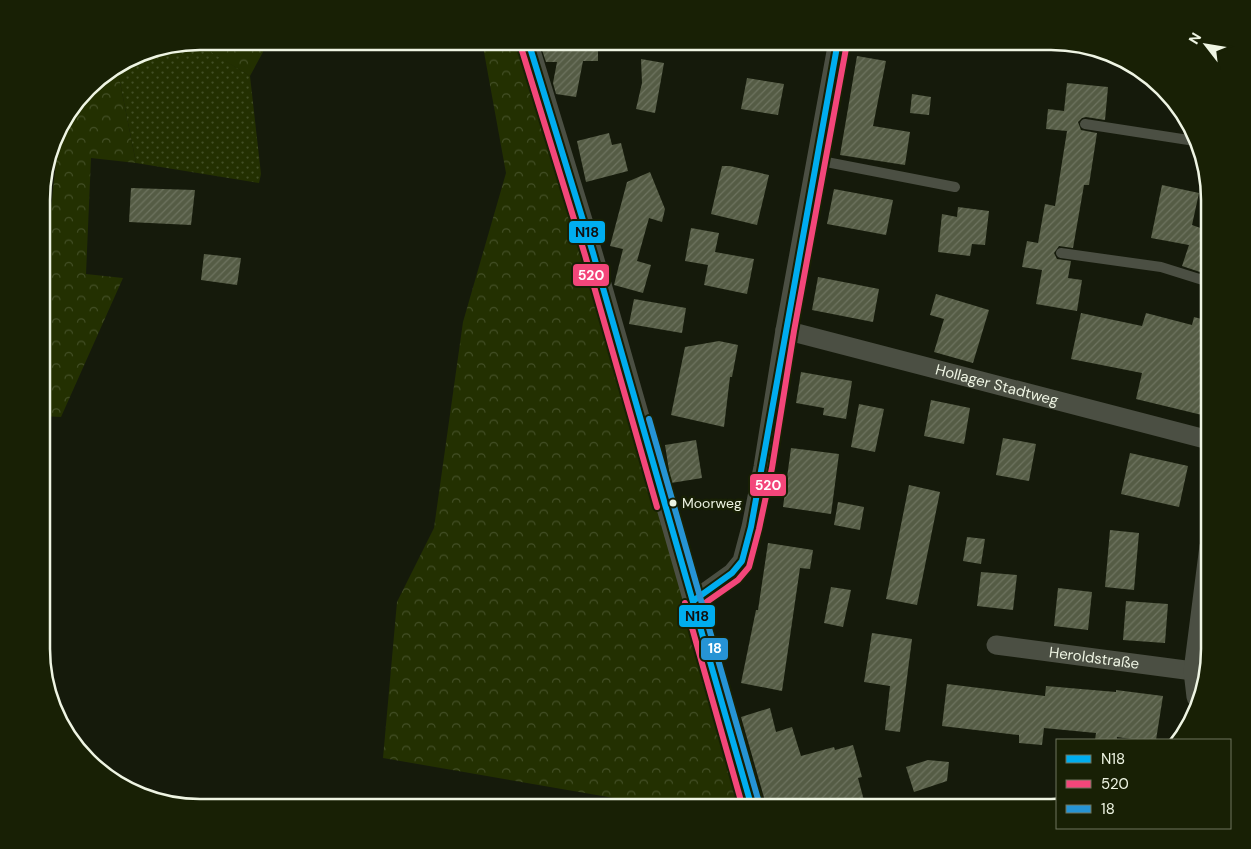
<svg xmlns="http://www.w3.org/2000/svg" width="1251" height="849" font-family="'DM Sans',sans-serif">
	<defs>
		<pattern id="green-dots" width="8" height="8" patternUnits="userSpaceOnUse" patternTransform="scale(1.25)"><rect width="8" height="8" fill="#233001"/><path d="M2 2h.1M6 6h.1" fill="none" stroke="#434f26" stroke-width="1.8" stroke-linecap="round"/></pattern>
		<pattern id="forest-crowns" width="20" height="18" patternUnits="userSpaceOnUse" patternTransform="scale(1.25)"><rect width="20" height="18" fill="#233001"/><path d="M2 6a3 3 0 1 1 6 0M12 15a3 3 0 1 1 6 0" fill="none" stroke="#434f26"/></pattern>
		<pattern id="building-hatch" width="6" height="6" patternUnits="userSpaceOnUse" patternTransform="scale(1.25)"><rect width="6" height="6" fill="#555c45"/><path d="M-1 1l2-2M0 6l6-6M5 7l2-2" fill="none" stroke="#6e7460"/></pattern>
	</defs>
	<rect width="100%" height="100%" fill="#151a0b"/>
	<path fill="url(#green-dots)" d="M200,41H209L213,53L250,76L261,174L259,183L136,163L117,67L139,53Z"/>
	<path fill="url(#forest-crowns)" d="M209,41H263V52L250,76L212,53Z
		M482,41H529L752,808H672L383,758L397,602L434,528L463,322L506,173Z
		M117,67L136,163L91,158L86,274L123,278L61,417L43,416V280L60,126L95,81Z"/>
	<path fill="url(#building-hatch)" d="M542,41H598V61H583L576,97L556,94L553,83L557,62H546L542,50Z
		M857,56L886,61L873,126L910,132L905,165L840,155Z
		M641,59L664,63L655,113L636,109L642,83Z
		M747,78L784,84L778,115L741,109Z
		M1067,83L1108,87L1105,120L1086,117L1082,118L1078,122L1081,130L1097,133L1089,185H1084L1073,248L1059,246L1054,253L1057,259L1071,261L1068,278L1082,280L1077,311L1036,304L1042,270L1022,267L1027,241L1038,243L1045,204L1055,206L1067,131L1046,129L1048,109L1064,111Z
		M912,94L931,97L929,115L910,113Z
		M609,133L612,145L621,143L628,171L586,182L577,141Z
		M722,166H730L769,175L757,225L711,214Z
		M650,172L665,209L662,222L649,218L637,261L651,265L643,293L614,285L623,249L610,246L627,182Z
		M1162,185L1199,193L1192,225L1209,231V275L1182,266L1189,245L1151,238Z
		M131,188L195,190L191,225L129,222Z
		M834,189L893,200L886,235L827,224Z
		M958,207L989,211L985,245L972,244L970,256L938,252L942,214L957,217Z
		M691,228L719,233L715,252L754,259L747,294L704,285L708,265L685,261Z
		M204,254L241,258L237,285L201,280Z
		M818,277L879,289L873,322L812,310Z
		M936,294L989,310L973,363L934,352L944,319L930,315Z
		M634,299L686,308L682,333L629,324Z
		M1081,313L1142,326L1146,313L1192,325L1194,317L1209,321V387L1202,415L1136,399L1142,373L1071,359Z
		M719,341L738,345L732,377H730L724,427L671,415L685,347Z
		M801,372L852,381L846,419L823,415L824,408L796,403Z
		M931,400L970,408L964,444L924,436Z
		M859,404L884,409L875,452L851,447Z
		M1003,438L1036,444L1029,481L996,475Z
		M696,440L702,478L671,483L665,445Z
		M791,448L839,454L831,514L783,507Z
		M1130,453L1188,466L1179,507L1121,494Z
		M909,485L940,492L917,605L886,599Z
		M838,502L864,507L860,530L834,525Z
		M1110,530L1139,533L1134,590L1105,587Z
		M967,537L985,539L981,564L963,561Z
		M768,543L813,550L810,569L800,568L782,691L741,683L756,610H758Z
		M981,572L1017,575L1013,610L977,606Z
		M831,587L851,590L843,627L824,623Z
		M1058,588L1092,592L1088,630L1054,626Z
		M1126,601L1168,604L1165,643L1123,640Z
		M872,633L912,639L900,732L885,730L890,686L864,682Z
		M947,684L1045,696L1046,686L1116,692V690L1163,696L1156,740H1139L1117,737V740H1095L1096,733L1044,728L1042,745L1019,743V735L942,726Z
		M770,708L776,732L792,727L801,756L834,747L835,750L853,745L862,777L858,778L866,808H767L741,717Z
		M928,760L949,762L947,781L914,792L906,767Z"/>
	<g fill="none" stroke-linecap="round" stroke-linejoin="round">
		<path stroke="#4b4f43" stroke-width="10" d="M1085,124L1195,141
			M816,160L955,187
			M1061,253L1161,267L1209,282"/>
		<g stroke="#4b4f43" stroke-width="19">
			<path d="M528,41L593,253L752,808"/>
			<path id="s1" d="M785,330L1209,440"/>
			<path d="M693,601L732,573L742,561L751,527L763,467L785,330L838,41"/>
			<path id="s2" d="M996,645L1193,671"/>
			<path d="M1196,697L1193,671L1209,546"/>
		</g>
		<g stroke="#182005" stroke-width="10">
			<path id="bus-1" d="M528,41L593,253L752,808
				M693,601L732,573L742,561L751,527L838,41"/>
		</g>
		<g stroke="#182005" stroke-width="10">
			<path id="bus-2" d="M520,44L585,255L657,507
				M685,603L743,808
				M698,608L738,580L749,567L759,529L772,468L794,331L847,43"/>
		</g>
		<g stroke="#182005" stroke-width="10">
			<path id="bus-3" d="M649,419L760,806"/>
		</g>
		<use href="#bus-1" stroke="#00adef" stroke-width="6"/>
		<use href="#bus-2" stroke="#f3467a" stroke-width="6"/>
		<use href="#bus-3" stroke="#2694d5" stroke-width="6"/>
	</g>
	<circle fill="#eef4e3" stroke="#182005" stroke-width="2" cx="673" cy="503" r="4.5"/>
	<g text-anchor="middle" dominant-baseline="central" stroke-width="5" stroke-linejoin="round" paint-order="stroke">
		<g font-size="14" fill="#eef4e3" stroke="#182005" text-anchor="start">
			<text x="682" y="503">Moorweg</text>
		</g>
		<g font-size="15" fill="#eef4e3" stroke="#182005">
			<text stroke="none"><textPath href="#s1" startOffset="219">Hollager Stadtweg</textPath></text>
			<text stroke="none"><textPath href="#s2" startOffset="99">Heroldstraße</textPath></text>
		</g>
	</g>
	<path d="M0 0H1251V849H0ZM200 50H1051A150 150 0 0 1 1201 200V649A150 150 0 0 1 1051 799H200A150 150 0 0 1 50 649V200A150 150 0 0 1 200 50Z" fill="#182005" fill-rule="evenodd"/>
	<path fill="none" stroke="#eef4e3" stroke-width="2.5" d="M200 50H1051A150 150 0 0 1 1201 200V649A150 150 0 0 1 1051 799H200A150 150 0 0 1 50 649V200A150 150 0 0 1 200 50Z"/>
	<g stroke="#182005" stroke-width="2">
		<rect x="568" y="220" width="38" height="24" rx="5" fill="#00adef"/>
		<rect x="572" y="263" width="38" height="24" rx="5" fill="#f3467a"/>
		<rect x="749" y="473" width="38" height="24" rx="5" fill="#f3467a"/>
		<rect x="678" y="604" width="38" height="24" rx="5" fill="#00adef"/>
		<rect x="700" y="637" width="29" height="24" rx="5" fill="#2694d5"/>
	</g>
	<g font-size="14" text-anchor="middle" font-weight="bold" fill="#fff">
		<text x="591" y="280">520</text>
		<text x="768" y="490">520</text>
		<text x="715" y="653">18</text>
	</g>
	<g font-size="14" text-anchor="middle" font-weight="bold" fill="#111">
		<text x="587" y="237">N18</text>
		<text x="697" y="621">N18</text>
	</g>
	<rect x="1056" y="739" width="175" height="90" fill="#182005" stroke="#6e755e"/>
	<rect x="1066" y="755" width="25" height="8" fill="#00adef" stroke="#6e755e"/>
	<text x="1101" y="764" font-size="15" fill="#eef4e3">N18</text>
	<rect x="1066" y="780" width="25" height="8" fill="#f3467a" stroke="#6e755e"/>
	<text x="1101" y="789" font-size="15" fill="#eef4e3">520</text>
	<rect x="1066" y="805" width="25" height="8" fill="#2694d5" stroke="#6e755e"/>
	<text x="1101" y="814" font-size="15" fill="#eef4e3">18</text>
	<g transform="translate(1206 45) rotate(301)" stroke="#182005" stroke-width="4" paint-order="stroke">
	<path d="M0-4L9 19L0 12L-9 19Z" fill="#eef4e3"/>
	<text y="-8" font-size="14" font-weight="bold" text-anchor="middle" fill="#eef4e3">N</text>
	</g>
</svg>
